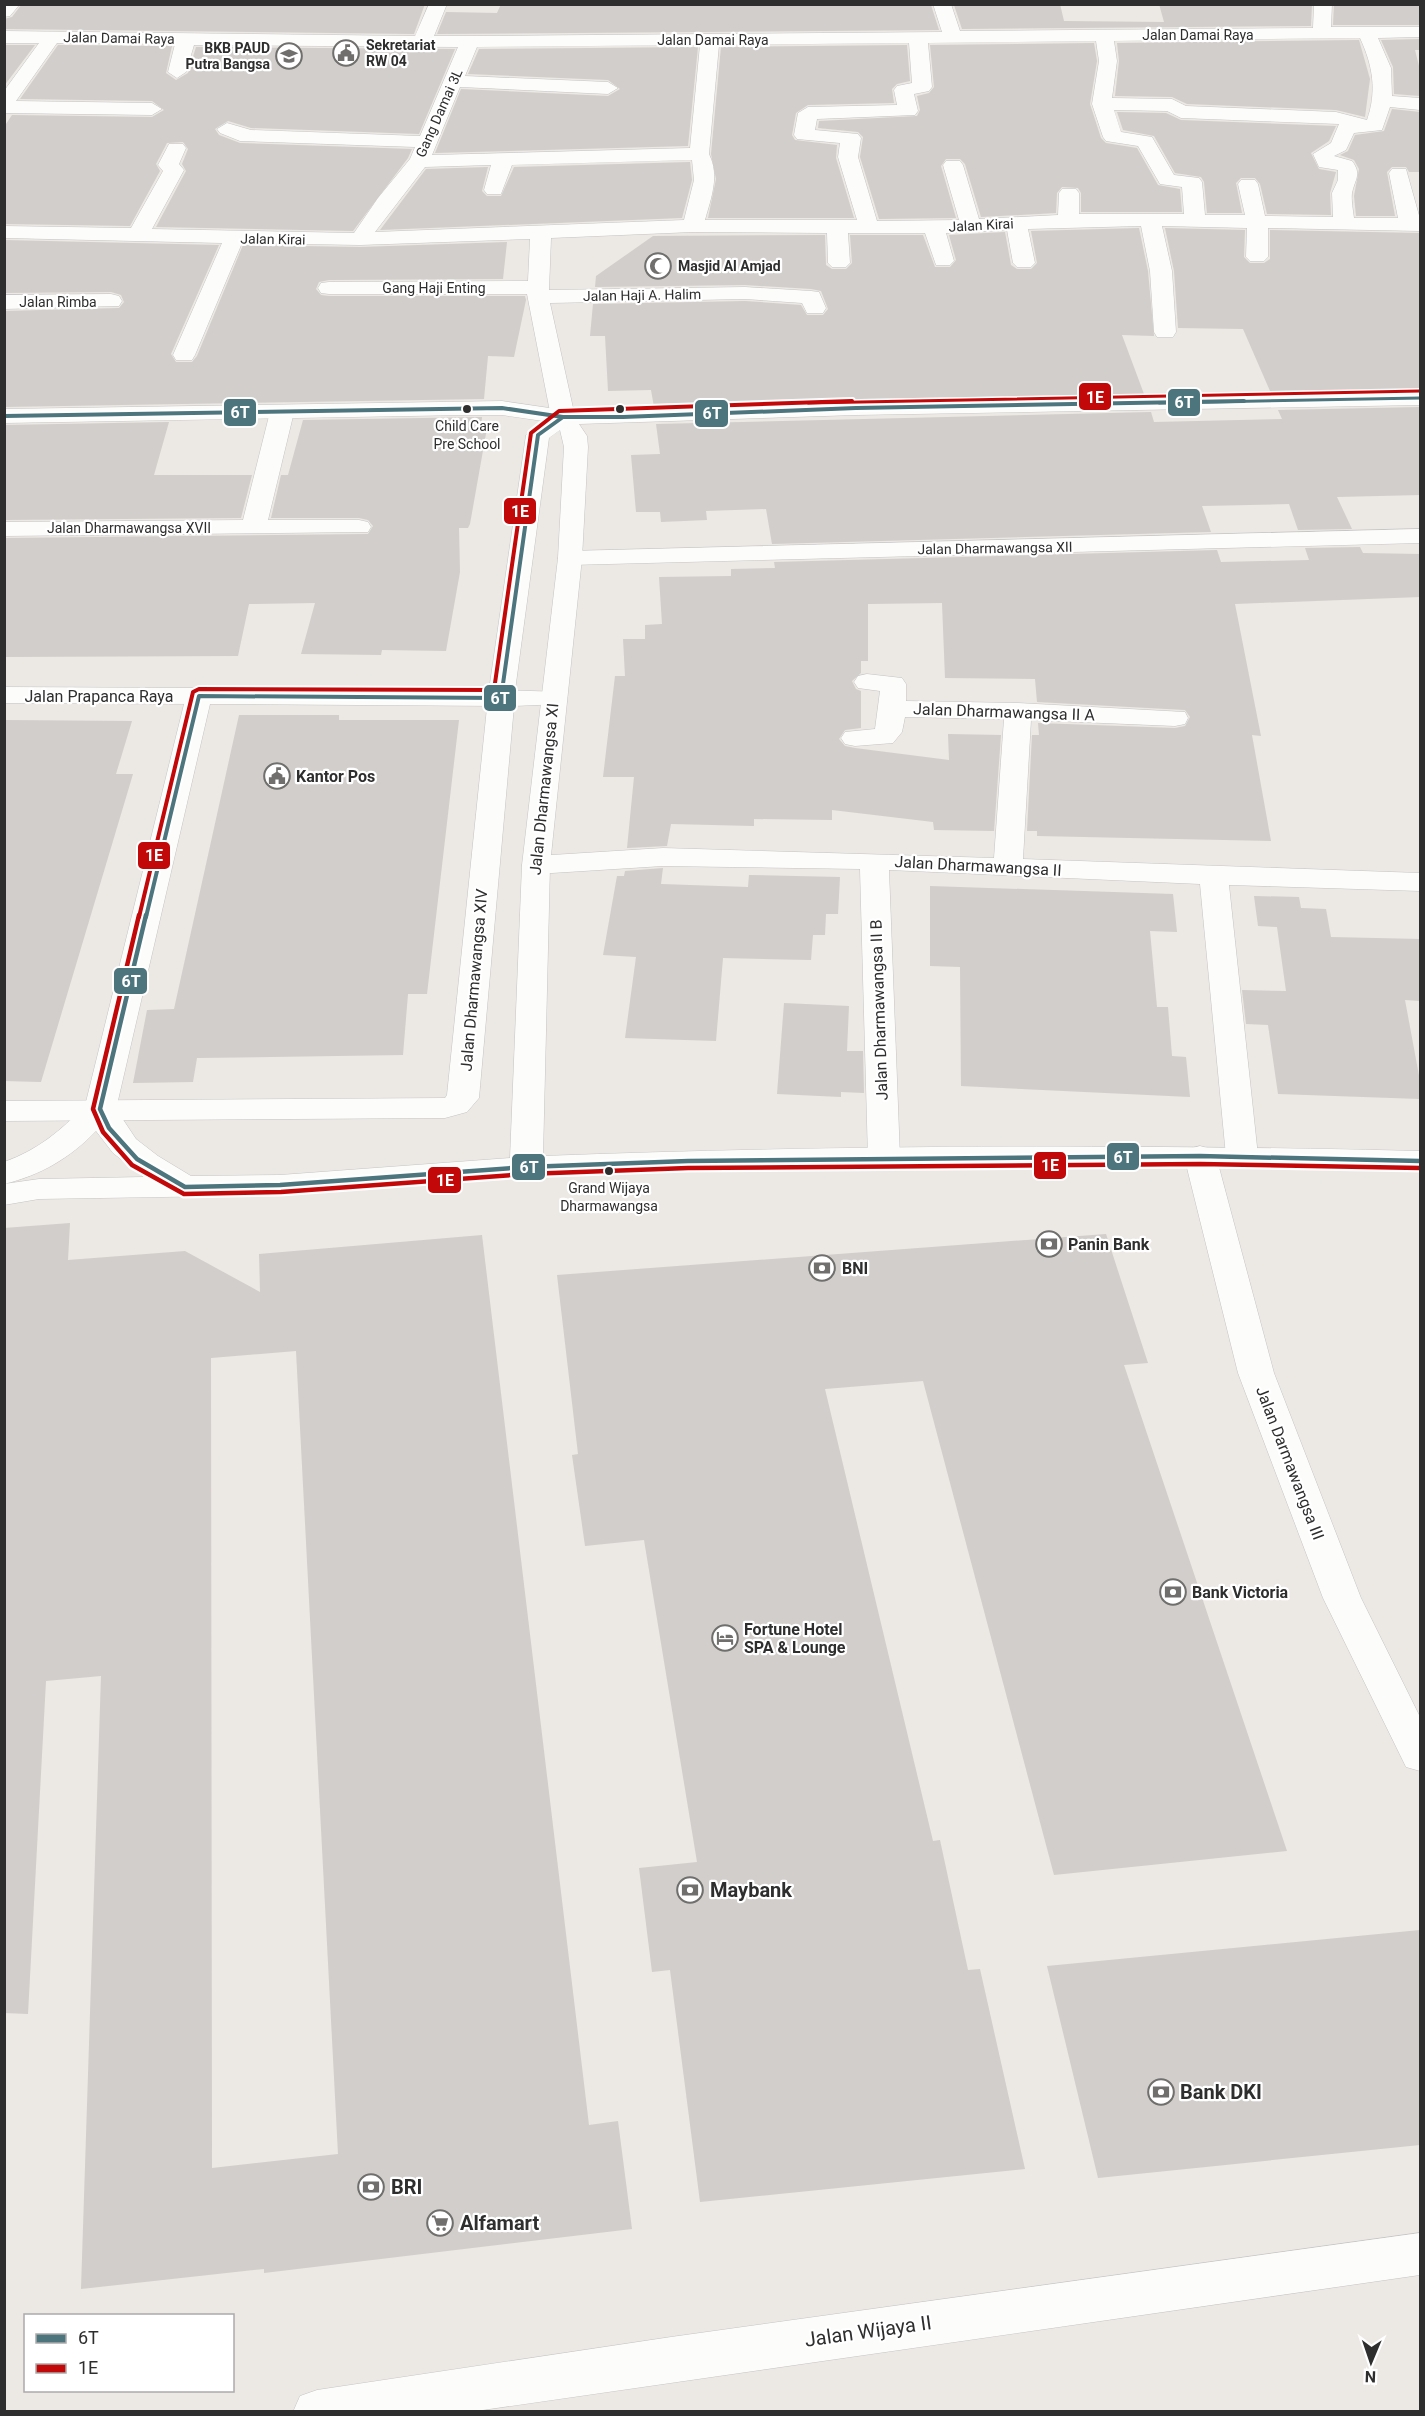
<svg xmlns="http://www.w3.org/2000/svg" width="1425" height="2416" font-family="Roboto,sans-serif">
	<rect width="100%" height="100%" fill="#ece8e4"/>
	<path fill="#d1cecb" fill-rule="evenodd" d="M22,4H425L414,34L4,29V19L12,17Z
		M501,4L931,5L939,30L437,34L446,12L497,13Z
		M1060,4L1064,21L1164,22L1159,4H1312L1311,26L962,29L954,5Z
		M1334,4H1420V25H1333Z
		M1420,39V50H1415L1420,70V96L1394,94L1393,67L1381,40Z
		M1359,40L1370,79L1365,117L1336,110L1187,104L1172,97L1115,96L1119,61L1117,43Z
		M1094,43L1097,61L1090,104L1101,138L1106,143L1137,148L1158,185L1180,189L1182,212H1081V193L1078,188L1062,187L1057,193L1056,213L981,217L965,164L960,159H946L941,166L956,218L879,219L860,157L863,137L858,132L818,128L819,121L917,116L920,110L917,96L929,93L934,87L930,45Z
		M4,45H35L4,86Z
		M58,45L172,46L166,73L176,80L188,73L196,47L455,49L419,134L251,128L228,121L215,129L219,135L240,143L412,149L408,158L353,231L156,227L186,171L182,164L188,149L183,142L167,143L156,164L160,171L130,226L4,224V127L12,115L152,117L164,110L152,101L20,99Z
		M907,45L910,81L897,84L892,89L894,103L808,105L796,113L792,135L795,140L837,145L836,158L854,218H708L716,179L711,154L721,47Z
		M698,47L688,146L435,153L461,89L608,96L620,89L608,80L468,74L479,49Z
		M1392,109L1420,112V172H1409L1406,167H1392L1387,172L1395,216H1356L1354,196L1359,169L1354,160L1340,155L1348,151L1355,135L1384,131Z
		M1117,112L1166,113L1181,120L1336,126L1329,141L1311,153L1319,169L1336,172L1330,193L1331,215L1267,214L1260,184L1255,178H1241L1236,183L1242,213H1207L1204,182L1201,177L1175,173L1154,136L1123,130Z
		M690,162L692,180L682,218L380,230L426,169L488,167L482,191L487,196H501L514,167Z
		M1139,228L1148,271L1154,336L1122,335L1144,394L856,399L654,407L651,390L608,391L605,336H590L593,304L745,301L801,305L807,315H823L828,309L821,291L811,289L745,285L595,287L596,276L653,236L825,235L826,265L832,269H846L852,263L850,235H923L935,267H950L956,260L949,235L1005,232L1011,265L1017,269H1031L1037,263L1031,231Z
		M1165,228L1245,230L1244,257L1250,263H1264L1270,259V230L1420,233V389L1270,391L1243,329L1178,328L1174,271Z
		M4,240L219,245L171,354L176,362H192L197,356L243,245L360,247L507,242L503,279L329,280L319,282L316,289L321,295L329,296H525L526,300L514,357L488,356L484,399L4,407V311L119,308L124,302L121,295L111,292L4,293Z
		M1420,407V495L1337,497L1352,529L1298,530L1289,504L1202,506L1211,532L772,544L766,509L706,511L707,520L661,522L660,512H636L631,455L660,454L656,424L1151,412L1154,422L1197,421L1282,419L1278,410Z
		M482,417L481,428H487L470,524L468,528H459L460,572L446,651L382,650L381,655L301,654L315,603L249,604L238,656L4,657V538L368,534L373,526L368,520L359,518H271L281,475H288L303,420Z
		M169,422L154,475H252L241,518L4,520V425Z
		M1360,547L1363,553L1420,554V597L1235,604L1261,736L1252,735L1271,841L1037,836V831H1027L1032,735H1039L1038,723L1175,728L1185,726L1190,717L1185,710L1037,702L1035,679L945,678L942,603L868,604V661H861V673L852,681L856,689L861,691V728L845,730L839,739L845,746L855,748L949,760L948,734L1001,735L994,831L934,830L933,822L832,810V820L754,819V826L671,824L667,846L627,848L634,777H603L615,676H625L623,639H645V625L662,624L659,577L731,576V569L775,568L774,562L1217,550L1221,562L1309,560L1305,548Z
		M239,715H339V720H459L427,994H408L403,1055L197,1058L193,1082L133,1083L147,1010L174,1009Z
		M4,720L132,721L116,774H133L41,1082L4,1081Z
		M663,868L661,884L748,887L749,875L840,877L838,914H826L825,935H813L811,960L723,958L716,1041L625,1038L636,957L603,955L617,876H624L625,871Z
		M930,886L1173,894L1177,932L1150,931L1157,1007H1168L1172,1056L1186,1057L1190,1097L961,1086L960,967L930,966Z
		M1254,896L1299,897L1301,908L1326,909L1331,937L1420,939V1001L1405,1000L1420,1081V1099L1278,1094L1268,1025L1246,1024L1242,990L1286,991L1277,927L1258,926Z
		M784,1003L849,1006L847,1051H863L864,1093L841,1092V1097L777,1094Z
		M70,1223L68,1260L185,1251L260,1292L259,1254L482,1235L589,2125L618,2121L632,2229L264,2273V2269L81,2289L101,1676L46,1681L28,2014L4,2013V1228ZM296,1351L338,2154L212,2168L211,1358Z
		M1106,1234L1148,1363L1124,1365L1287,1851L1054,1875L923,1381L825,1389L933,1841L940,1840L968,1970L980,1969L1025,2169L700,2202L670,1970L652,1972L639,1868L697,1862L644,1540L585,1546L572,1455L578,1454L557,1275Z
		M1420,1930V2145L1098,2178L1047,1966Z"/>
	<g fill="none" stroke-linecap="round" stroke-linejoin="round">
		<g stroke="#c5c4c5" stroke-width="1">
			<path id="minor" d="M4,4H20L10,16L4,17Z
				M429,4H447L434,36H470L942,32L933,4H951L960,31L1313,28L1314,4H1332L1331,27H1420V37L1378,38L1391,68L1392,96L1420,98V110L1390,107L1382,130L1354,133L1346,150L1334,156L1352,161C1362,174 1355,179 1352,193C1351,200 1353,210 1354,218H1398L1389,173L1392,169H1406L1420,219V231L1268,228V257L1264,261H1250L1246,257L1247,228L1162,226L1172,271L1176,332L1173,337H1157L1154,332L1150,271L1141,226L1028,229L1035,263L1031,267H1017L1013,263L1007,230L946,233L954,261L950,265H936L925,233H848L850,263L846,267H832L828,263L827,233L693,232L551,238L549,290L745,287L811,291L819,292L826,308L823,313H807L802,303L745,299L550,303L575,417L571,422H555L551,417L527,294H329L321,293L318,288L321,283L329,282L528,281L530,239L360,245L242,243L195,355L192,360H176L173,355L222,243L4,238V226L131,228L163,171L158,165L169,144H183L186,148L179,164L184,170L152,229L354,233L378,198L410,159L415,147L240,141L220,133L217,129L227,123L251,130L420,136L458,47L194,45L186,72L177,78L168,72L175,44L57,43L16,101L152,103L162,109L152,115L4,113V91L39,43H4V31L415,36ZM1360,38C1373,66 1377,91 1367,120L1336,112L1186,106L1172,99L1112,98L1117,61L1114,41ZM1096,41L1099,61L1092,104L1103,137L1106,141L1138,146L1160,184L1182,187L1184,214H1079V193L1076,189H1062L1059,193L1058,215L979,219L963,165L960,161H946L943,165L959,220L877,221L858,157L861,138L858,134L815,130L817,119L915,115L918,111L914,94L929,91L932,87L928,43ZM909,43L912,83L897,86L894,90L897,105L808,107L798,113L794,135L797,139L840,143L838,157L857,220H705C711,198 720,176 709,154L719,45ZM700,45L690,148L432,155L460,87L608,94L618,88L608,82L465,76L477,47ZM1114,110L1167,111L1181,118L1339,124L1331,143L1313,154L1319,167L1338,170V180L1332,193L1333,217L1265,216L1258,184L1255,180H1241L1238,184L1245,215H1205L1202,182L1199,178L1174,175L1152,137L1121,132ZM692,160L694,180L684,220L375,232L425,167L491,165L484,190L487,194H501L512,165Z
				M111,294L119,296L122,301L119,306L4,309V295Z
				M282,405L290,407L294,412L268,520H359L368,522L371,527L368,532L4,536V522L243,520L270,412L274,407Z
				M1420,529V543L570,565L561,563L558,558L561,553L570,551Z
				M867,674L902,678L906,684V701L1018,703L1185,712L1188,718L1185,724L1175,726L1031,720L1023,859L1420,873V891L1229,885L1258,1156L1253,1163L1242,1166L1231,1163L1226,1156L1200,884L889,870L900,1158L895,1165L884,1168L873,1165L868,1158L860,869L663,866L536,874L526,871L522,865L526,859L536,856L663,848L994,858L1004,719L905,717L902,732L893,743L855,746L845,744L841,738L845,732L875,729L880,691L858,688L854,682L858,676Z
				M4,687L199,688L208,690L212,696L208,702L199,704L4,703Z
				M501,690L562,692L566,698L562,704L514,706L479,1098L467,1112L445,1118L4,1121V1101L445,1098L447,1095L488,698L492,692Z
				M1200,1146L1211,1149L1216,1156L1274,1373L1361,1598L1420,1717V1771L1406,1767L1323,1598L1238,1373L1184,1156L1189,1149Z"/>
		</g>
		<g stroke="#c5c4c5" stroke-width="1">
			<path id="tertiary" d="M1420,391V405L856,415L579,424L587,436L588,447L582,558L550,865L543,1156C835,1145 1128,1144 1420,1151V1171L1200,1166L688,1171L526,1177L280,1195L39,1199L4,1205V1184L39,1179L144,1177L113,1153L96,1131C70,1158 41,1175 4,1184V1162C38,1150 60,1131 85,1106L186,696L190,690L199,688L489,690L526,435L543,421L502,415H466L4,423V409L502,401L563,410H623L856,401ZM560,430L564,447L558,558L522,865L510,1158L280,1175L191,1176L158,1156L136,1139L116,1109L210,704L501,706L510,704L514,698L549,438Z
				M1420,2233V2275L469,2412H293L300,2396L317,2390L671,2337Z"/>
		</g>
		<use href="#minor" fill="#fcfcfb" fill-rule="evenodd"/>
		<use href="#tertiary" fill="#fcfcfb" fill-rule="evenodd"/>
		<g stroke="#fff" stroke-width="6">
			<path id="bus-1-far2" d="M1159,403L1420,398"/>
		</g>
		<g stroke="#fff" stroke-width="8">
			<path id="bus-1-far1" d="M4,416L502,408L563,417H623L856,408L1244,401
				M146,917L199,696L501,698L538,435L563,417"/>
		</g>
		<g stroke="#fff" stroke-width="9">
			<path id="bus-1" d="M146,915L100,1109L109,1128L137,1159L185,1187L280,1185L526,1167L688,1161L1200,1156L1420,1161"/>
		</g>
		<g stroke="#fff" stroke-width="6">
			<path id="bus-2-far2" d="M808,403L1420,391"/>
		</g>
		<g stroke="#fff" stroke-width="8">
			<path id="bus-2-far1" d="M139,917L193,692L199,689L494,690L531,433L559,411L852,401"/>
		</g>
		<g stroke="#fff" stroke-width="9">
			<path id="bus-2" d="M139,915L93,1109L103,1132L132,1165L184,1194L281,1192L526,1174L688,1168L1200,1164L1420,1168"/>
		</g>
		<use href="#bus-1-far2" stroke="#4d757d" stroke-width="3"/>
		<use href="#bus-1-far1" stroke="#4d757d" stroke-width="4"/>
		<use href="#bus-1" stroke="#4d757d" stroke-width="4.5"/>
		<use href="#bus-2-far2" stroke="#c20809" stroke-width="3"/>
		<use href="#bus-2-far1" stroke="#c20809" stroke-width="4"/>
		<use href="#bus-2" stroke="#c20809" stroke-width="4.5"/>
	</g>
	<defs>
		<g id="civic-ring" transform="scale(1.35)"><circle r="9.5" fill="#fff" stroke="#706f6e" stroke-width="1.5"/><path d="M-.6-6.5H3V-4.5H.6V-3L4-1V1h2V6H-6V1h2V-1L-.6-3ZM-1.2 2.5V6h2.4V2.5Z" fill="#706f6e"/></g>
		<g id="school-ring" transform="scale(1.35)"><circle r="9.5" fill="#fff" stroke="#706f6e" stroke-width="1.5"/><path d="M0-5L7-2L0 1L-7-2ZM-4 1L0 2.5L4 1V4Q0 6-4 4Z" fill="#706f6e"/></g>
		<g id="mosque-ring" transform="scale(1.35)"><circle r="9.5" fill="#fff" stroke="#706f6e" stroke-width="1.5"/><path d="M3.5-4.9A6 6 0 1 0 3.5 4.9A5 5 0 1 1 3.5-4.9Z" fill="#706f6e"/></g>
		<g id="bank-ring" transform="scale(1.35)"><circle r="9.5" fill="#fff" stroke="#706f6e" stroke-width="1.5"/><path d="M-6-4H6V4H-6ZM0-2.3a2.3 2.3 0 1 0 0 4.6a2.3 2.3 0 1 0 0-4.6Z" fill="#706f6e"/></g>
		<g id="hotel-ring" transform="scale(1.35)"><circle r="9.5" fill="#fff" stroke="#706f6e" stroke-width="1.5"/><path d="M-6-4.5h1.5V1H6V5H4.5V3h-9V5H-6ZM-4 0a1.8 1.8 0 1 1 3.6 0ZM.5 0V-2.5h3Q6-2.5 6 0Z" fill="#706f6e"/></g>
		<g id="supermarket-ring" transform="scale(1.35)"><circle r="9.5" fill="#fff" stroke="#706f6e" stroke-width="1.5"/><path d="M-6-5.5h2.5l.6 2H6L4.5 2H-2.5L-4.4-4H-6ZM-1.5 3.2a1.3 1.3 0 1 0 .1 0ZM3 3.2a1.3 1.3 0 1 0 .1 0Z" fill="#706f6e"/></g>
	</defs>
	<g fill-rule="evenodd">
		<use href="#civic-ring" x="346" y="53"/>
		<use href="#school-ring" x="289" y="56"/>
		<use href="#mosque-ring" x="658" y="266"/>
		<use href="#civic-ring" x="277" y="776"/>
		<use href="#bank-ring" x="1049" y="1244"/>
		<use href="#bank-ring" x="822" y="1268"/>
		<use href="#bank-ring" x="1173" y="1592"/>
		<use href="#hotel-ring" x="725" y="1638"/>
		<use href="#bank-ring" x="690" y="1890"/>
		<use href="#bank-ring" x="1161" y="2092"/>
		<use href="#bank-ring" x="371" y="2187"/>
		<use href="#supermarket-ring" x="440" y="2223"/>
	</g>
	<g fill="#2e2e2e" stroke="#fff" stroke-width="2">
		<circle cx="467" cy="409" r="5"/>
		<circle cx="620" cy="409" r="5"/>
		<circle cx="609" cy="1171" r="5"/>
	</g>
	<g text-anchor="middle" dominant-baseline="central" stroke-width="4.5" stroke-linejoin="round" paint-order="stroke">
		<g font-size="14" fill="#2e2e2e" stroke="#fff">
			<text x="1198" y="35">Jalan Damai Raya</text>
			<text transform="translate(119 38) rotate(1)">Jalan Damai Raya</text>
			<text x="713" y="40">Jalan Damai Raya</text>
			<text transform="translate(439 113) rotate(-66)">Gang Damai 3L</text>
			<text transform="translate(981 225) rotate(-3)">Jalan Kirai</text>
			<text transform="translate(273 239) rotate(1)">Jalan Kirai</text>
			<text x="434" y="288">Gang Haji Enting</text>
			<text transform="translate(642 295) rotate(-1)">Jalan Haji A. Halim</text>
			<text x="58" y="302">Jalan Rimba</text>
			<text x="129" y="528">Jalan Dharmawangsa XVII</text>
			<text transform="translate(995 548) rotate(-1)">Jalan Dharmawangsa XII</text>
		</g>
		<g font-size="14" font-weight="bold" fill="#2e2e2e" stroke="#fff" text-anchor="start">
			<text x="366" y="45">Sekretariat<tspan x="366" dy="16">RW 04</tspan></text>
			<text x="270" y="48" text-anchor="end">BKB PAUD<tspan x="270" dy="16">Putra Bangsa</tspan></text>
			<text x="678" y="266">Masjid Al Amjad</text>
		</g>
		<g font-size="14" fill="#2e2e2e" stroke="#fff">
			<text x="467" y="426">Child Care<tspan x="467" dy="18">Pre School</tspan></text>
			<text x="609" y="1188">Grand Wijaya<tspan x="609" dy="18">Dharmawangsa</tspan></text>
		</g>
		<g font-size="16" fill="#2e2e2e" stroke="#fff">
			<text x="99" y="696">Jalan Prapanca Raya</text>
			<text transform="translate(1004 712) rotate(2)">Jalan Dharmawangsa II A</text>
			<text transform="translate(544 789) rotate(-84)">Jalan Dharmawangsa XI</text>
			<text transform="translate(978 866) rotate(3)">Jalan Dharmawangsa II</text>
			<text transform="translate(474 980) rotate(-85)">Jalan Dharmawangsa XIV</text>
			<text transform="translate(879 1010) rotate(-92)">Jalan Dharmawangsa II B</text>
			<text transform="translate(1290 1463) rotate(69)">Jalan Darmawangsa III</text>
		</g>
		<g font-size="16" font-weight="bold" fill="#2e2e2e" stroke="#fff" text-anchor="start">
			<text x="296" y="776">Kantor Pos</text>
			<text x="1068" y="1244">Panin Bank</text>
			<text x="842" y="1268">BNI</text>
			<text x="1192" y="1592">Bank Victoria</text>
			<text x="744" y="1629">Fortune Hotel<tspan x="744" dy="18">SPA &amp; Lounge</tspan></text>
		</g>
		<g font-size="20" font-weight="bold" fill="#2e2e2e" stroke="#fff" text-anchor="start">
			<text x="710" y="1890">Maybank</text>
			<text x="1180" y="2092">Bank DKI</text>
			<text x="391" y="2187">BRI</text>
			<text x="460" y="2223">Alfamart</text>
		</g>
		<g font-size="20" fill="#2e2e2e" stroke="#fff">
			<text transform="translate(868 2331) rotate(-8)">Jalan Wijaya II</text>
		</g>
	</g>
	<g stroke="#fff" stroke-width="2">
		<rect x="1078" y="382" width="34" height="29" rx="6" fill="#c20809"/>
		<rect x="1167" y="388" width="34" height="29" rx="6" fill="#4d757d"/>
		<rect x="223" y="398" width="34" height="29" rx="6" fill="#4d757d"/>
		<rect x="694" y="399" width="35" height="29" rx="6" fill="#4d757d"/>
		<rect x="503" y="497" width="34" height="28" rx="6" fill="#c20809"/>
		<rect x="483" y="684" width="34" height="28" rx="6" fill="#4d757d"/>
		<rect x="137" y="841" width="34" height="29" rx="6" fill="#c20809"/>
		<rect x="113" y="967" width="35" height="28" rx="6" fill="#4d757d"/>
		<rect x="1106" y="1142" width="34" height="29" rx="6" fill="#4d757d"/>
		<rect x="1033" y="1151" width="34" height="29" rx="6" fill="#c20809"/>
		<rect x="511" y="1153" width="35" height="28" rx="6" fill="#4d757d"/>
		<rect x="427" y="1166" width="35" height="28" rx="6" fill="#c20809"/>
	</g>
	<g font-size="16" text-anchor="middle" font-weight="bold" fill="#fff">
		<text x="1095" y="403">1E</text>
		<text x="1184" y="408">6T</text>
		<text x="240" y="418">6T</text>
		<text x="712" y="419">6T</text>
		<text x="520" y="517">1E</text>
		<text x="500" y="704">6T</text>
		<text x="154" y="861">1E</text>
		<text x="131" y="987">6T</text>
		<text x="1123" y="1163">6T</text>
		<text x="1050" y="1171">1E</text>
		<text x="529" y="1173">6T</text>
		<text x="445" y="1186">1E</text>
	</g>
	<rect width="1425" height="2416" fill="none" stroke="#2e2e2e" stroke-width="12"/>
	<rect x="24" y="2314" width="210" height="78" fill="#ffffff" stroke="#ababab" stroke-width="1.5"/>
	<rect x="36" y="2334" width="30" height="9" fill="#4d757d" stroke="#ababab" stroke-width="1.5"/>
	<text x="78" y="2344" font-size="18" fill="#2e2e2e">6T</text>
	<rect x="36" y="2364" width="30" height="9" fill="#c20809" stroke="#ababab" stroke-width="1.5"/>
	<text x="78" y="2374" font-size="18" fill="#2e2e2e">1E</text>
	<g transform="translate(1371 2362) rotate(182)" stroke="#ffffff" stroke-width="4.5" paint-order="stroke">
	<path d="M0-4.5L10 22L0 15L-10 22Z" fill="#2e2e2e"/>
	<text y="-9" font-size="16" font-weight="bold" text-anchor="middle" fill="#2e2e2e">N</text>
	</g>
</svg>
